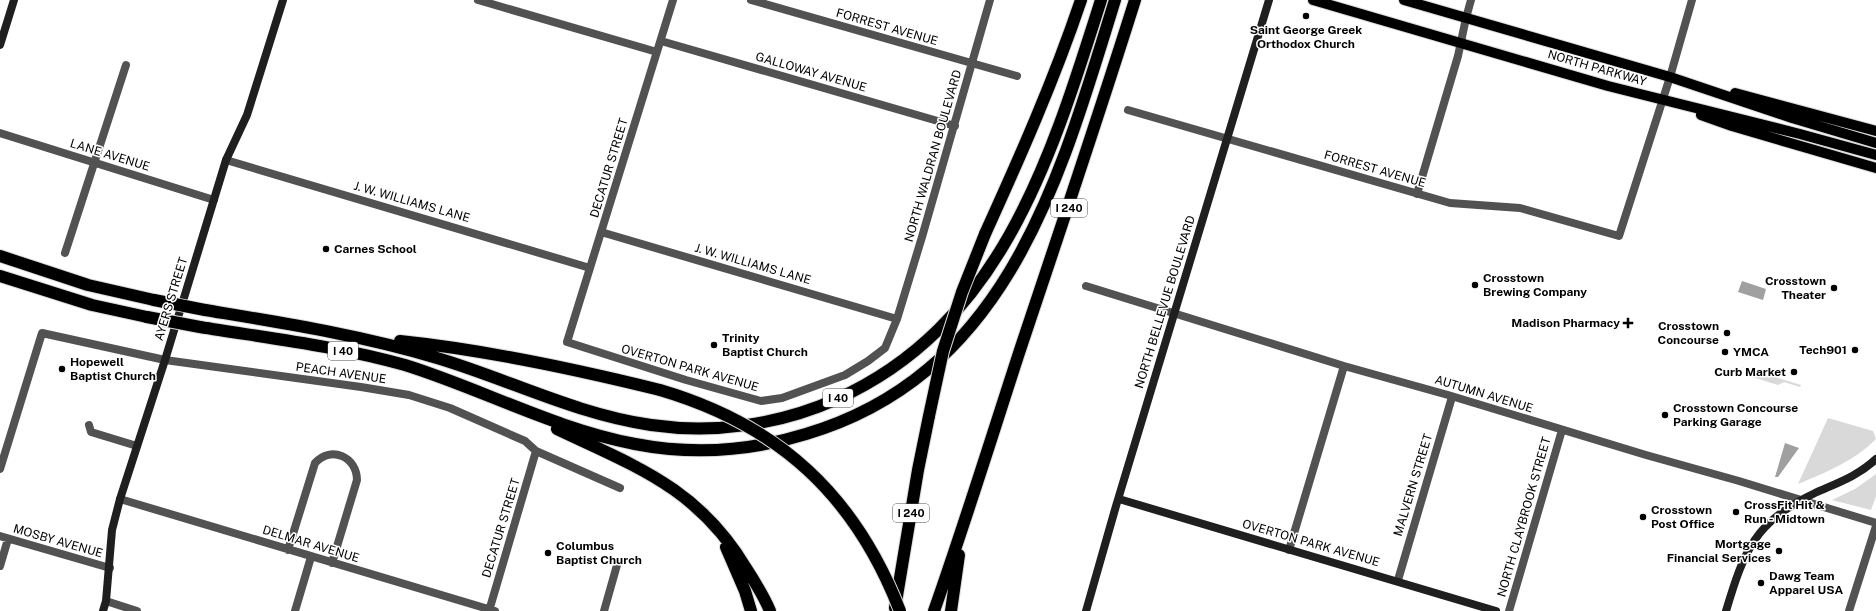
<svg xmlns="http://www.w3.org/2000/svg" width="1876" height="611" font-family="'Public Sans',sans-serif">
	<rect width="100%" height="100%" fill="#fff"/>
	<path fill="#d9d9d9" d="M1742,367L1801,385L1800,387L1784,382L1778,385L1752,377L1749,371Z
		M1828,418L1873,431L1876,439C1854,461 1827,472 1798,484Z
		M1876,474V496L1871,510L1832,500L1855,489Z"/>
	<path fill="#a0a0a0" d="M1742,281L1766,289L1763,300L1738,292Z
		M1785,443L1799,448L1778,477H1775Z"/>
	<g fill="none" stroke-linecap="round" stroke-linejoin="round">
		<g stroke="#dbdbdb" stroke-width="12">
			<path id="primary" d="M1313,0L1608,86L1800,134L1876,155
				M1404,0L1670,77L1792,118L1876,143
				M1735,93L1876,131
				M1701,115L1732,126L1876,168"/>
		</g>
		<g stroke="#dbdbdb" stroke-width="14">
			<path id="highway" d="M985,234C1020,157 1054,80 1081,0
				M0,256L88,285L154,300
				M0,276L92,305L147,317
				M205,310C283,323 361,335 437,358C508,379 575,414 651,425C714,434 779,425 837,399C1001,325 1051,158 1101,0
				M200,327C268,338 338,346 405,365C482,389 555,429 635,444C692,455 751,451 806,434C1008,374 1060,178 1115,0
				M400,341C487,350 575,369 660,390
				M557,429C637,467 698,488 746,568C755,582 764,596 770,611
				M726,547L745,591L751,611
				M895,608L918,470L929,416
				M934,611C964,526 991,439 1019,353C1058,236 1098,118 1135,0
				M951,611L959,555"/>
		</g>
		<path stroke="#525252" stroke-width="8" d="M478,0L657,52
			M673,0L567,342L686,380L761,401L782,398L845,375L868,361L885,348L897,319L922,237L990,0
			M751,0L1017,76
			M661,41L955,126
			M1128,110L1450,203L1520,208L1619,236L1670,77L1692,0
			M0,133L214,200
			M226,160L590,268
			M1417,194L1458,56L1466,18L1471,0
			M601,232L897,319
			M65,253L126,65
			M1086,286L1344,366L1448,395L1646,455L1739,481L1876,523
			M89,425L91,432L137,446
			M0,469L42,333L165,360L361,387L409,395L450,408L525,441L536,451L620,488
			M120,499L495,611
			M0,536L110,568
			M288,550L315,463C331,445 357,457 357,480L332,563
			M1289,550L1344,366
			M0,566L8,539
			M1398,580L1452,397
			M106,601L137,611
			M295,611L311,557
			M489,611L536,451
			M604,611L617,565
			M1509,611L1562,430
			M1849,611L1876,526"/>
		<path stroke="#1f1f1f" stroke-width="8" d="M0,45L14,0
			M1119,499L1496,611
			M103,611L106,601L112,530L120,499L165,360L226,160L247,115L283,0
			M1086,611L1116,506L1269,0
			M1726,611C1744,551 1755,521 1815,493C1837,483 1858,476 1876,459"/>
		<use href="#primary" stroke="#000" stroke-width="10"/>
		<use href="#highway" stroke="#000" stroke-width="12"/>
		<g stroke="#dbdbdb" stroke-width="14" stroke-linecap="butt">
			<path id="highway-bridge" d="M154,300L205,310
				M147,317L200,327
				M660,390C779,425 855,495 900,611
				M929,416L943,351L962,292L985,234"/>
		</g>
		<use href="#highway-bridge" stroke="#000" stroke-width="12"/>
	</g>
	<g fill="#000" stroke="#fff" stroke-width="1.5">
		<circle cx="1306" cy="16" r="4"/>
		<circle cx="326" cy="249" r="4"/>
		<circle cx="1475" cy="285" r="4"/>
		<circle cx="1834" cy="288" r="4"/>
		<path d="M1626 317h4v4h4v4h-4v4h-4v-4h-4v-4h4z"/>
		<circle cx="1727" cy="333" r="4"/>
		<circle cx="714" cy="345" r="4"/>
		<circle cx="1855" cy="350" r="4"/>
		<circle cx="1725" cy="352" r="4"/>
		<circle cx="62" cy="369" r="4"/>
		<circle cx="1794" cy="372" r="4"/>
		<circle cx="1665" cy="415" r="4"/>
		<circle cx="1736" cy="512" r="4"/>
		<circle cx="1643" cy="517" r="4"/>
		<circle cx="1779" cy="551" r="4"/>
		<circle cx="548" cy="553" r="4"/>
		<circle cx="1761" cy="583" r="4"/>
	</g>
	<g text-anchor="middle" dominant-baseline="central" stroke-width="3" stroke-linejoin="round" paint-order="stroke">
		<g fill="#fff" stroke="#4c4c4c" stroke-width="1">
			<rect x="1051" y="199" width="36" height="18" rx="3"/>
			<rect x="328" y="342" width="30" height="18" rx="3"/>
			<rect x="823" y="389" width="30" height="18" rx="3"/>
			<rect x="893" y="504" width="36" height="18" rx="3"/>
		</g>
		<g font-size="11" font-weight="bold" fill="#000">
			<text x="1069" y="208">I 240</text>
			<text x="343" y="351">I 40</text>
			<text x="838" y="398">I 40</text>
			<text x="911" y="513">I 240</text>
		</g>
		<g font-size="12" fill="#000" stroke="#fff">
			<text transform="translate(887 27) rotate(16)">FORREST AVENUE</text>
			<text transform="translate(1597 68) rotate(16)">NORTH PARKWAY</text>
			<text transform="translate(811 72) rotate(16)">GALLOWAY AVENUE</text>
			<text transform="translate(110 155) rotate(17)">LANE AVENUE</text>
			<text transform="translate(933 156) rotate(-74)">NORTH WALDRAN BOULEVARD</text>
			<text transform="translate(609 168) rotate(-73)">DECATUR STREET</text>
			<text transform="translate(1375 169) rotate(16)">FORREST AVENUE</text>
			<text transform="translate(412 202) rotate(16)">J. W. WILLIAMS LANE</text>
			<text transform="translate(753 264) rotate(16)">J. W. WILLIAMS LANE</text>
			<text transform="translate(171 299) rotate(-73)">AYERS STREET</text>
			<text transform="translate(1165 302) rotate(-73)">NORTH BELLEVUE BOULEVARD</text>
			<text transform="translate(690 368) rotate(16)">OVERTON PARK AVENUE</text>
			<text transform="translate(341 373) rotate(8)">PEACH AVENUE</text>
			<text transform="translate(1484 394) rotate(17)">AUTUMN AVENUE</text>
			<text transform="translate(1413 485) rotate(-73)">MALVERN STREET</text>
			<text transform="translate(1524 517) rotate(-74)">NORTH CLAYBROOK STREET</text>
			<text transform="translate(501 528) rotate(-73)">DECATUR STREET</text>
			<text transform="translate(58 541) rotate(16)">MOSBY AVENUE</text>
			<text transform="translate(1311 543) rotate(16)">OVERTON PARK AVENUE</text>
			<text transform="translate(311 544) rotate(17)">DELMAR AVENUE</text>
		</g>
		<g font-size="12" font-weight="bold" fill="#000" stroke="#fff" text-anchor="start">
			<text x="1306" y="30" text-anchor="middle">Saint George Greek<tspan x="1306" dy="14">Orthodox Church</tspan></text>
			<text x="334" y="249">Carnes School</text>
			<text x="1483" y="278">Crosstown<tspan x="1483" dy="14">Brewing Company</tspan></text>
			<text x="1826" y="281" text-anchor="end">Crosstown<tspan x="1826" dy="14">Theater</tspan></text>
			<text x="1620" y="323" text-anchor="end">Madison Pharmacy</text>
			<text x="1719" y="326" text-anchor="end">Crosstown<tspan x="1719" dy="14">Concourse</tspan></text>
			<text x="722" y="338">Trinity<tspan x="722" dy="14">Baptist Church</tspan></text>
			<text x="1847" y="350" text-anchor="end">Tech901</text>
			<text x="1733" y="352">YMCA</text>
			<text x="70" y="362">Hopewell<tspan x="70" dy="14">Baptist Church</tspan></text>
			<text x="1786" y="372" text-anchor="end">Curb Market</text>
			<text x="1673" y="408">Crosstown Concourse<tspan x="1673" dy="14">Parking Garage</tspan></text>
			<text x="1744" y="505">CrossFit Hit &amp;<tspan x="1744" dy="14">Run - Midtown</tspan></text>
			<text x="1651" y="510">Crosstown<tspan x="1651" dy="14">Post Office</tspan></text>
			<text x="1771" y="544" text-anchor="end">Mortgage<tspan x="1771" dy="14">Financial Services</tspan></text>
			<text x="556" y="546">Columbus<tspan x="556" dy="14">Baptist Church</tspan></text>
			<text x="1769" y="576">Dawg Team<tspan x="1769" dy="14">Apparel USA</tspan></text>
		</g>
	</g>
</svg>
